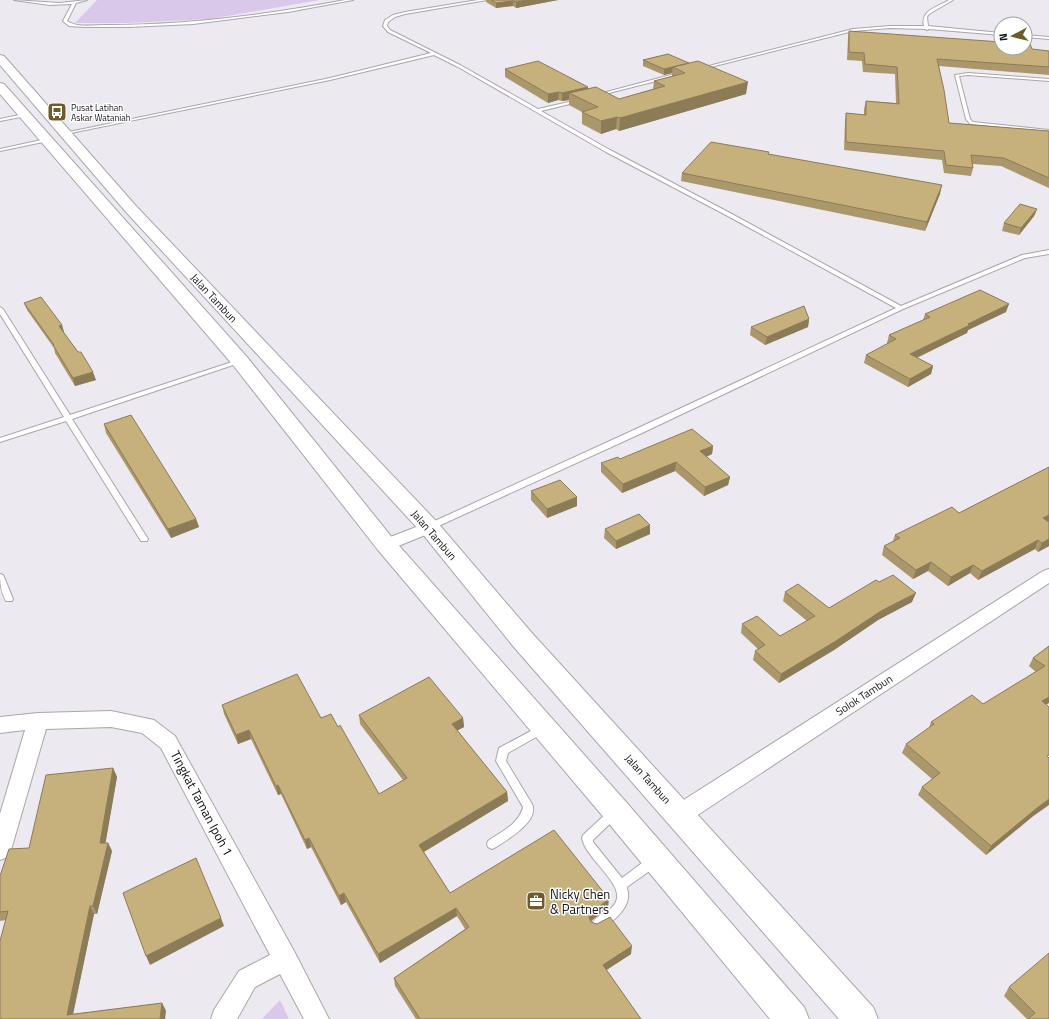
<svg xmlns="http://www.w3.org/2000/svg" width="1049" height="1019" font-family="'Titillium Web',sans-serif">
	<rect width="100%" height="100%" fill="#ede9f0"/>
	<path fill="#dac8eb" d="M97,0H320L210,19L128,23H75Z
		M280,1000L289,1019H262Z"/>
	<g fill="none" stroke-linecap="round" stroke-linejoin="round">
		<g stroke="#a9a5ac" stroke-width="2">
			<path id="service" d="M14,0L59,3L87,0L76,3L67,21C77,28 94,25 106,25C186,25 266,15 345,0H353L288,12L193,24L129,27H84L69,26L63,21L72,4L50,5Z
				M478,0H487L405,14L395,17L388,22L387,26L390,30L460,65L538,109L582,99V101L541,111L610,150L730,213L901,306L1022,255L1049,250V254L1025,258L903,309L642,433L432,529H426L425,527L426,525L636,429L896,308L726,215L606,152L458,67L434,55L330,80L66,134L64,133L330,78L431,53L388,32L383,26L385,20L393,15L405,12Z
				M949,0H953L929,14L927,17L928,26L1001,33V35L929,29L927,30L925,29L890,28L853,31L699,70L697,69L853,29L890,26H924C920,10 938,7 949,0Z
				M1025,35L1049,37V39L1025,37Z
				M682,72L684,73V74L597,96L595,95Z
				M968,73L1049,79V81L968,75L959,76L970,119L973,122L1049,130V132L970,124L966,119L955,75Z
				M24,114H26V116L0,121V119Z
				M46,139H48V141L0,151V149Z
				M0,307L3,309L70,415L238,360L240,359L243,361L242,362L72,419L148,539L147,541H141L66,421L0,442V438L64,417L0,314Z
				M0,574L3,575L4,577L13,599L12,601H6C1,592 0,584 0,574Z
				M542,725L545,726L547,729L545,732L508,753L506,761L532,804C540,821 507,840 496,847L492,849L488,847L487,844L488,841C501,832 519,824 523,807L496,761L499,748Z
				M614,808L618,810L619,813L618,816L593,840V842L622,878L650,857L654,856L658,857L660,861L658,865L627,887C627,890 629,894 628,897C628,910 608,927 596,931L592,930L590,926C595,914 615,912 617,898C620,881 585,857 582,838L583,835L610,810Z"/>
		</g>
		<g stroke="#a9a5ac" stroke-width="2">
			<path id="minor" d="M429,522L435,523L437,527L435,531L386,551L380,549L378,545L380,541Z
				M1049,569V583L687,822L679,824L671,822L668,815L671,808L1043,571Z
				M111,711L154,720L175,736L294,951L329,1019H304L280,974L255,987L237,1019H211L214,1010L239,971L270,955L161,748L142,733L111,727L46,729L11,850L8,857L0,860V814L25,730L0,733V717L38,713Z"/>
		</g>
		<g stroke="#a9a5ac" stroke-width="2">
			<path id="primary" d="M0,55L4,56L136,206L437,522L531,632L873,1007L878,1019H839L513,646L421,532L126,212L0,65Z
				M0,83L4,84L247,357L394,540L626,802L804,1007L809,1019H770L606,820L378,550L233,365L0,94Z"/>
		</g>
		<use href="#service" fill="#fff" fill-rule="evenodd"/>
		<use href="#minor" fill="#fff" fill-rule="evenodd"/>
		<use href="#primary" fill="#fff" fill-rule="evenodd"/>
	</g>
	<path fill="#aa976b" d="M486,0H558L516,8L513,6L496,8L486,2Z
		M849,31L1049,51V75L939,66L949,123L1049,131V188L1001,166L973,164V168L971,176L944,173L942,160L844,150L845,121L846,113L864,115V109L866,101L896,103L895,74L863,72L862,61L847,60L848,38Z
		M668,54L746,94L619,131L616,129L601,134L582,124V112L569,105V100L562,101L558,100L548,103L505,77V69L588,87V89L619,99L653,89L654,81L672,76V73L664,75L643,66V60Z
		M769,154L940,194L925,231L681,181L682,173Z
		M1037,209L1034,216L1019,235L1002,231L1004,223Z
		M24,303L62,325L64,333L96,380L75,386L55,353L54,348L27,310Z
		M1006,312L968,330L967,333L917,358L933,366L931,374L908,387L864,363L866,355L888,344L887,343L889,335L923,320L925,314Z
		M809,319L808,327L765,345L750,335L751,327Z
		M104,424L196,519L199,527L171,538L106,433Z
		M713,446L712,454L706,457L730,477L728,485L704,496L675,471L622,493L601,472V463L620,459Z
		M1049,467V521L1048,522H1049V546L1038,552L1035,549L978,580L970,573L948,586L928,571L913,579L882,555L884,546L893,541L895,535L959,513Z
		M531,491L577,506L547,518L531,500Z
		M650,525V534L616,549L604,538L605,529Z
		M879,582L912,602L878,620L834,650L779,683L753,660L755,651L758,649L741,633L742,624L780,636L807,621L783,601L785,592L829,608Z
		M1049,646L1046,705L1032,817L986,855L918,795L922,787L932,779L902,753L906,744L929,728L931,722L983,704L1036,672L1029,666L1033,658Z
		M222,705L321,718L338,727L379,794L403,780L360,724L359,715L463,718L464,727L457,730L507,792L508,801L424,852L450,893L608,908L591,921L631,954L606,970L641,1019H416L395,986L394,978L465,929L457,916L380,963L346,902L341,905L311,847L307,849L281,794L278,795L251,739L238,744L224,714Z
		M113,768L117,777L105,843H108L112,851L97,914H94L73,1014L162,1003L166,1011L0,1019L6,920L0,921V876L29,848Z
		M1009,987L1049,1019H1027L1004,996Z"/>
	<path fill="#8b7b57" d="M529,0H558L516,8V2Z
		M513,1V6L496,8V3Z
		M689,63L673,67L672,73L664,75V69Z
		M748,82L746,94L619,131L620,118Z
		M588,87V95L569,93V100L562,101V93Z
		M559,92L558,100L548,103V94Z
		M617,117L616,129L601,134V121Z
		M942,185L940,194L925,231L927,222Z
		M1037,209L1034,216L1019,235L1021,228Z
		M1009,304L1006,312L968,330L967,333L907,362L910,354L968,324Z
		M809,319L808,327L765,345L767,337Z
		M62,325L64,332L62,333L59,326Z
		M933,366L931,374L908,387L910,379Z
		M93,372L96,380L75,386L73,378Z
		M713,446L712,454L699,460L700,451Z
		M676,462L675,471L622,493L623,484Z
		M730,477L728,485L704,496L705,487Z
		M577,497V506L547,518V509Z
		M1049,515V521L1039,527L1043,518Z
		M196,519L199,527L171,538L168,529Z
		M650,525V534L616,549V541Z
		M1049,539V546L1038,552L1042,543Z
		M1038,540L1035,549L978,580L982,571Z
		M931,562L928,571L913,579L916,570Z
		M973,565L970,573L948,586L951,577Z
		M916,593L912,602L878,620L834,650L779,683L781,674L881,611Z
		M1049,697V703L1037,710L1042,701Z
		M463,718L464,727L453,733L452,724Z
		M249,730L251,739L238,744L236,735Z
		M113,768L117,777L104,852L100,843Z
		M278,785L281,794L278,795L276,786Z
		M507,792L508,801L420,854L419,845Z
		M1049,799V805L1032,817L986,855L991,846L1037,808Z
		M309,838L311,847L307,849L305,840Z
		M108,843L112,851L97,914L93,906Z
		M344,893L346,902L341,905L339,896Z
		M609,899L608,908L591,921L589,925V917L592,912Z
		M90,906L94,914L72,1019L67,1015Z
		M456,908L457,916L380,963L378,954Z
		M221,918L224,926L150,965L146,956Z
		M632,946L631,954L602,973L603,965Z
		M162,1003L166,1011L165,1019H160Z"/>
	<path fill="#c6b07c" stroke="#8b7b57" d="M491,0H529L516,2L513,1L496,3Z
		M849,31L1001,42V48H1025V44H1030L1032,49L1049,51V67L937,59L944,90L949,123L1049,131V178L1004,158L971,155L973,168L946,165L944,151L846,142V113L866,115V101L899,104L897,67L865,64L864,53L849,52Z
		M668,54L689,63L664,69L643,60Z
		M538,61L588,87L562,93L559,92L548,94L505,69Z
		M698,61L748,82L620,118L617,117L601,121L582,112L598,107L569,93L596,87L619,99L665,86L654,81L685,73L673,67Z
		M711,142L769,152L768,154L942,185L927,222L682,173Z
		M1020,204L1037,209L1021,228L1004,223Z
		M980,290L1009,304L968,324L970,325L910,354L933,366L910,379L866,355L896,339L889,335L930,317L925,314Z
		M41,297L62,325L59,326L78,352H81L93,372L73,378L53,345H54L24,303Z
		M804,306L809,319L767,337L751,327Z
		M131,415L196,519L168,529L104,424Z
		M692,429L713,446L700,451L730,477L705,487L676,462L623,484L601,463L618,457L620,459Z
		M1049,467V515L1043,518L1049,522V539L1042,543L1038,540L982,571L973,565L951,577L931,562L916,570L884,546L900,538L895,535L952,507L959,513Z
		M560,480L577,497L547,509L531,491Z
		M639,514L650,525L616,541L605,529Z
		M893,575L916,593L881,611L836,641L781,674L755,651L765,645L742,624L757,616L780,636L815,616L785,592L798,584L829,608L876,580L879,582Z
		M1049,646V697L1042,701L1049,707V755L1047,756L1049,758V799L1037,808L991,846L922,787L940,773L906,744L934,724L931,722L972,695L983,704L1045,666L1033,658Z
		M297,674L321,718L331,714L338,727L340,725L379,794L407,778L359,715L429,677L463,718L452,724L507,792L419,845L450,893L554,830L609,899L592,912L589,917L591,922L597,924L610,917L632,946L603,965L641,1019H420L394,978L469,927L456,908L378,954L344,893L339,896L309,838L305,840L278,785L276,786L249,730L236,735L222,705Z
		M113,768L100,843H108L93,906H90L67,1015L162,1003L160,1019H0V941L8,911L0,912V876L9,849L29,848L46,775Z
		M196,858L221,918L146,956L123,893Z
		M1049,953V1019H1028L1035,1013L1009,987Z"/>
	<defs>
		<g id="bus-square" transform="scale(1)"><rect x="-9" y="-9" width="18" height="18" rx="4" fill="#6f5a29" stroke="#fff"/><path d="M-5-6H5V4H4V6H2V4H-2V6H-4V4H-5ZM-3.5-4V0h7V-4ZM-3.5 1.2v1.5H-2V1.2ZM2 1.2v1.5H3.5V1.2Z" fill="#fff"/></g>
		<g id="office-square" transform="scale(1)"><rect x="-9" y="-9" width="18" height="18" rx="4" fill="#6f5a29" stroke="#fff"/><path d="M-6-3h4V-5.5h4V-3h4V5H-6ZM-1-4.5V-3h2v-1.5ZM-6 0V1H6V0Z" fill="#fff"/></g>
	</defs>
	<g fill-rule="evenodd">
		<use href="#bus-square" x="57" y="112"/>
		<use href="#office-square" x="536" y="901"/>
	</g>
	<g text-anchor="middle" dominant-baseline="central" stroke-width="3" stroke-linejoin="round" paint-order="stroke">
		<g font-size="9" fill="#141316" stroke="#fff" text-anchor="start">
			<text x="71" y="107">Pusat Latihan<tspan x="71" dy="10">Askar Wataniah</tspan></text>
		</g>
		<g font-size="11" fill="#141316" stroke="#fff">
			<text transform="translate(214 298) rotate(47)">Jalan Tambun</text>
			<text transform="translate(434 535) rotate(49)">Jalan Tambun</text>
			<text transform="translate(864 695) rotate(-33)">Solok Tambun</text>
			<text transform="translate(648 779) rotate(48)">Jalan Tambun</text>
		</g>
		<g font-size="13" fill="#141316" stroke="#fff">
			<text transform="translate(202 803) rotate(62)">Tingkat Taman Ipoh 1</text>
		</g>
		<g font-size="13" fill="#141316" stroke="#fff" text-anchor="start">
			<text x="550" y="894">Nicky Chen<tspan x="550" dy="15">&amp; Partners</tspan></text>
		</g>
	</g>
	<g transform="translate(1013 36) rotate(263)"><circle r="19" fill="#ffffff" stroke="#a1a1a2"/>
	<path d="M0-3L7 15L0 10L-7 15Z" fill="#6f5a29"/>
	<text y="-6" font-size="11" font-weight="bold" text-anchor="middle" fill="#141316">N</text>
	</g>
</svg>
